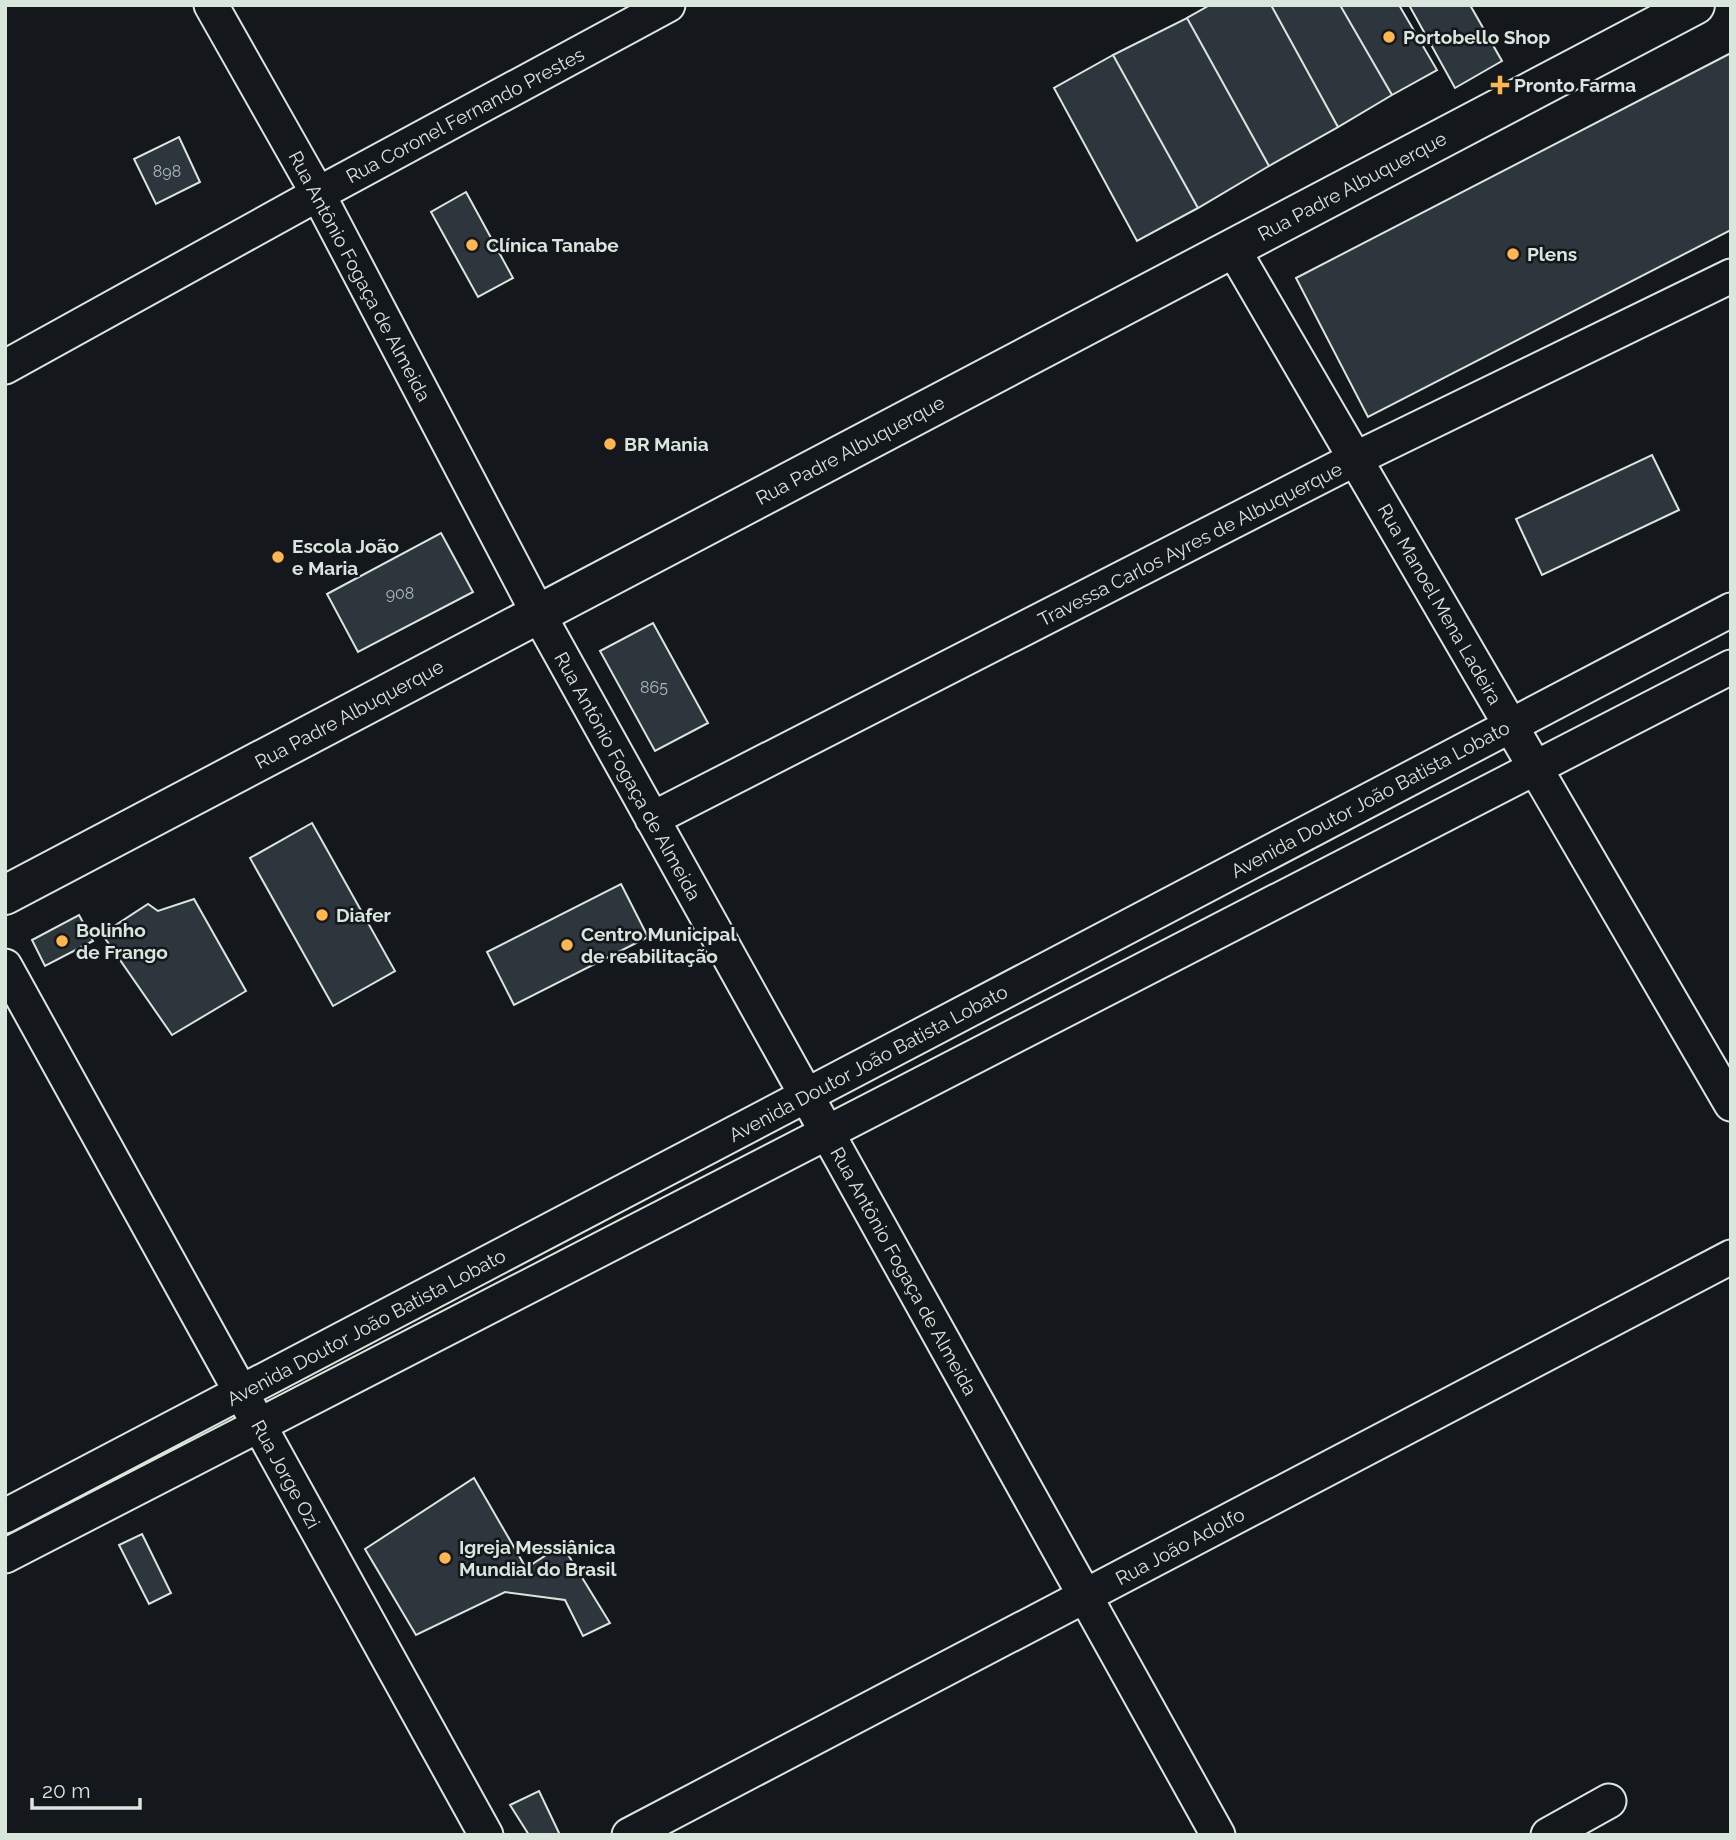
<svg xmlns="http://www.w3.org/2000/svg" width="1736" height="1840" font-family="Raleway,sans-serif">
	<rect width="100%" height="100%" fill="#14181c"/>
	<path fill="#2c363c" stroke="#d8e6dc" stroke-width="2" d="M1210,5H1271L1338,127L1269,166L1187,18Z
		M1271,5H1340L1392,95L1338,127Z
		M1340,5H1399L1437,70L1392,95Z
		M1409,5H1470L1502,61L1455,88Z
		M1187,18L1269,166L1198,208L1113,55Z
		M1731,53V230L1368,417L1296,278Z
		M1113,55L1198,208L1137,241L1054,88Z
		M179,137L200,182L156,204L134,159Z
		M466,192L513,278L478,297L431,212Z
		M1652,455L1679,510L1542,575L1516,519Z
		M441,533L473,592L358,652L327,594Z
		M653,623L708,723L655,751L600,651Z
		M312,823L395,971L333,1006L250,858Z
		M621,884L648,937L514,1005L487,952Z
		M194,899L246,991L172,1035L102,934L148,904L158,911Z
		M79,915L93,941L45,966L32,940Z
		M474,1478L526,1568L562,1545L610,1623L583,1636L565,1600L505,1592L416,1635L365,1549Z
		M142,1534L171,1593L149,1604L119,1545Z
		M539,1791L560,1835H529L510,1805Z"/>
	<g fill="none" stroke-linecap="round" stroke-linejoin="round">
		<g stroke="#d8e6dc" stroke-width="37">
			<path id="minor" d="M211,5L318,194L539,615L1218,1835
				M1233,249L1731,1104
				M5,367L318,194L668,5
				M652,819L1355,459L1731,276
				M5,966L486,1835
				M5,1516L1731,610
				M5,1556L1731,667
				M629,1835L1731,1257
				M1548,1835L1609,1801"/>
		</g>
		<g stroke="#d8e6dc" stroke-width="42">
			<path id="primary" d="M5,895L1695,5"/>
		</g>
		<use href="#minor" stroke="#14181c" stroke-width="33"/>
		<use href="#primary" stroke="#14181c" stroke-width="38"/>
	</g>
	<g fill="#ffb74d" stroke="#14181c" stroke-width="2.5">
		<circle cx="1389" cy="37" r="7"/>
		<path d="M1496.5 74.5h7v7h7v7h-7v7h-7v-7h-7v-7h7z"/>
		<circle cx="472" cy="245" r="7"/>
		<circle cx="1513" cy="254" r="7"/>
		<circle cx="610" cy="444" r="7"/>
		<circle cx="278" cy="557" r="7"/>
		<circle cx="322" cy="915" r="7"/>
		<circle cx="62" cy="941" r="7"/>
		<circle cx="567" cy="945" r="7"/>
		<circle cx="445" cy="1558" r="7"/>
	</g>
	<g text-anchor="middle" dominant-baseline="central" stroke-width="5" stroke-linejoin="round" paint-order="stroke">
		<g font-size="16" fill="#adbab4">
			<text x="167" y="171">898</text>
			<text x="400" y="593">908</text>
			<text x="654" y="687">865</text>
		</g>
		<g font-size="19" font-weight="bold" fill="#d8e6dc" stroke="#14181c" text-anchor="start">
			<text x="1403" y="37">Portobello Shop</text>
			<text x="1514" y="85">Pronto Farma</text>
			<text x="486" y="245">Clínica Tanabe</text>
			<text x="1527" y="254">Plens</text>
			<text x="624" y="444">BR Mania</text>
			<text x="292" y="546">Escola João<tspan x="292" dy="22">e Maria</tspan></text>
			<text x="336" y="915">Diafer</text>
			<text x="76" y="930">Bolinho<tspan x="76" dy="22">de Frango</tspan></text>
			<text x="581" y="934">Centro Municipal<tspan x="581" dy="22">de reabilitação</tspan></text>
			<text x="459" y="1547">Igreja Messiânica<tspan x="459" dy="22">Mundial do Brasil</tspan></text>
		</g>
		<g font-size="19" fill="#d8e6dc" stroke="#14181c">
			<text transform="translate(465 115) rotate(-28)">Rua Coronel Fernando Prestes</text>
			<text transform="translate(1352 186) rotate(-28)">Rua Padre Albuquerque</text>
			<text transform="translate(360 276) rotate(62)">Rua Antônio Fogaça de Almeida</text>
			<text transform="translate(850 450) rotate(-28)">Rua Padre Albuquerque</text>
			<text transform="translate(1190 544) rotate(-27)">Travessa Carlos Ayres de Albuquerque</text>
			<text transform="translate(1440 604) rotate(60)">Rua Manoel Mena Ladeira</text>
			<text transform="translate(349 714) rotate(-28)">Rua Padre Albuquerque</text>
			<text transform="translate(628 776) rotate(61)">Rua Antônio Fogaça de Almeida</text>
			<text transform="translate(1370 799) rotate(-28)">Avenida Doutor João Batista Lobato</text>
			<text transform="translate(868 1063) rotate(-28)">Avenida Doutor João Batista Lobato</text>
			<text transform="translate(904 1271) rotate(61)">Rua Antônio Fogaça de Almeida</text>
			<text transform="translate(366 1327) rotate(-28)">Avenida Doutor João Batista Lobato</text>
			<text transform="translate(286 1474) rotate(61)">Rua Jorge Ozi</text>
			<text transform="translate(1180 1546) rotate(-28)">Rua João Adolfo</text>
		</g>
	</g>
	<rect width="1736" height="1840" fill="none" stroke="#d8e6dc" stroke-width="14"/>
	<path d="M32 1798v10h108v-10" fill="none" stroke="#d8e6dc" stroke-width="3.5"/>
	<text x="42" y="1798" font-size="21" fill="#d8e6dc" stroke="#14181c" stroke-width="5" paint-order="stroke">20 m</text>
</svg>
